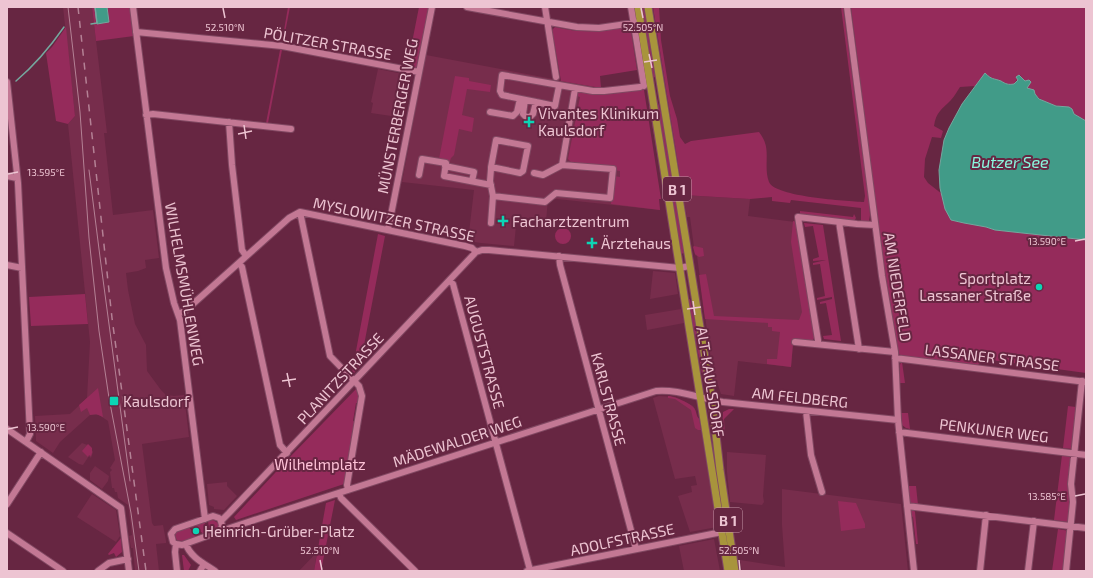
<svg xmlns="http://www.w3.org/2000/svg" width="1093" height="578" font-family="'Exo 2',sans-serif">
	<rect width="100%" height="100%" fill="#672642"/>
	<path fill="#772d4c" d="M63,7H92L107,133H104L113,215L153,210L159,258L145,260L146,268L138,271L126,273L128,290L135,324L146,345L147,371L161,390L166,395L174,396L184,395L189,437L142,444L152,523L154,526L163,525L166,541V543L156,544L159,571H135L133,548H131L129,536L132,535L128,505L118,498L117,492H115L114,488H112L110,472L112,470L110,468L115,460L108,421L99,415H90L60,442L53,453L36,441L35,416L70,414L87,398L90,342L68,124L75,116Z
		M426,55L601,88L639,83L660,210L548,198L546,222L517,216L514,246L481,243L468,241L474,190L402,182Z
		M378,69L403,74L406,78L398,117L371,113L373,103L371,102Z
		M683,195L750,199L748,216L795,222L814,337L785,334L793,345L791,367L738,361L734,396L721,394L717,382H714L697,256L695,255L690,217H687Z
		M653,271L675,273L678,294L650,299Z
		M681,309L684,323L647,330L645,315Z
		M659,396L675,397L693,406L695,409L697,417L699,418L717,527L690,532L678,496L692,492L691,486L697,485L695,476L675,479L653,398Z
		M82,443L90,446L93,452L91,458L89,456L83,465L79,464L68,457Z
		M727,452L766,455L763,496L764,502L762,505L730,502L727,472Z
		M95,466L109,476L108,481L102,489L90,480V473Z
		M227,482V486L237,496L224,510L214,509V507L209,505L207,484Z
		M782,489L901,504L908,571H742L740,560L785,567L782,525Z
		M92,494L116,510L120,536L116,542L77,517Z
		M714,539L720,571H684L679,546Z
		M317,552L314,571H299Z"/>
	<path fill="#952b5b" d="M92,7H95L98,24L109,22L107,7H131L134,36L96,41Z
		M288,7H290L283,43L282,42Z
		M419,7H430L417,68H407Z
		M640,7H645L656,76L652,79Z
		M653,7H659L661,40L670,96L677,119L680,137L685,144L691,141L759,132C761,135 764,139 765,143C769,153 764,170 769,182C775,197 847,201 864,202L865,196L841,7H843L869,202L870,215L869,221L866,222L861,221V208L791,200L790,203L772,201V197L750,199L683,195Z
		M851,7H1086V121L1074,114L1072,109C1057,105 1040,105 1032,89H1029L1027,88L1028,84V80L1025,81L1020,75L1014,84C1008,85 1006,84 1001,81C993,78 992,80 985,74L975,86L960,87C957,91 955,96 951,100C942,109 936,112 934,126L943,131L941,138L932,137L925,159L924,177L928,183L942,194L951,220L964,223L986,227L995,230L1086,240V373L984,359L977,366L902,356L899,354V351L897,349L882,253Z
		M66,27L75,116L68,124L56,121L46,53L52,47Z
		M555,27C578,33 604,32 627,27L631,31L637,70L600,76L601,88L561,81L552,30Z
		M280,50H282L268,123H266Z
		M455,76L469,78V81L491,85L490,92L467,89L462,115L474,118L472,132L459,129L454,155L451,158L450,161L439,159Z
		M654,89L662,116L684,253L681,254Z
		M641,90H644L661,199H659L660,210L611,204L614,176L620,177V171L573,164L568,159L580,97L577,96V92L603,95Z
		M649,106H651L667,203L666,204Z
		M800,211L853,217L854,214L856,218L854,221L800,215Z
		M793,221L797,222L805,272L803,273L805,282L807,283L816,338H814L812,342L793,343L791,367L767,364V359H777L780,332L772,331V327H768V323L705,319L699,275L706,274L714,316L799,320L802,312L791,242Z
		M804,223L823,225L841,341L824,339L823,336L832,335L826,303L820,304V302L832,299V297L817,300V298L825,296L820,264L813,265V263L826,260L813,261V259L819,257L813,226L805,227Z
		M555 236a8 8 0 1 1 16 0a8 8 0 1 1-16 0Z
		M378,234L385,236L360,366L354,373L352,372Z
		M694,246L703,248L704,256L699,257L695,254L693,247Z
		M85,294L88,324L31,326L29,297Z
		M690,299L695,321L705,378L703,379L688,300Z
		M901,362H902L905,383H900V365Z
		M98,388L103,417L96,414L90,415L87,408L81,412L79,405Z
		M357,388L359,389V403H356L353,421L356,422L344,484L236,520L234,517L288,459Z
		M668,396C674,396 690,403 694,408C697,412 696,416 699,419L701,430H698L695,428L691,410L675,399L668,398Z
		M1068,406L1076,407L1073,449L1063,448Z
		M729,409H734L724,419L725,436H724L722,426L723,412Z
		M901,413H908L910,429L906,428L902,425Z
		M88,444L92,448V453L91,456L89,455L88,457L82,451Z
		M1062,455L1070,456L1071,461L1070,506L1068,522L1054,520Z
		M907,486H916L918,505L911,504L909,501Z
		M335,500L321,571H314L326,503Z
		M838,501L856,503L865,524V528L841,531Z
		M913,508L915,512L918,544H916L913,517L911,516L910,512Z
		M213,520L218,523V528L217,530L203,534C201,530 195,531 192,527L204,522L209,529L208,521Z
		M189,527C191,532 197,531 200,536L182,541L177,540C171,531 182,529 189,527Z
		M1058,529L1069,531L1065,571H1052Z
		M121,538L122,552L116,557L114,553L109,555L108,554Z
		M182,555H184L191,565L188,571H184Z"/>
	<path fill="#419b88" stroke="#75a79e" d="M95,7H107L109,22L97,24Z
		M985,73C992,80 993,78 1001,81C1006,84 1008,85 1014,84L1018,80L1016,77L1019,75L1025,81L1029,80L1031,82L1027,88L1034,90L1035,94L1039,99L1056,106L1069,107L1072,109L1074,114L1086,121V240L995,230L986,227L964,223L951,220L945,209L940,188L939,170L944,140L949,128L962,104Z"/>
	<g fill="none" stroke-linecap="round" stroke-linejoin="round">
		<path stroke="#75a79e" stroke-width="1.5" d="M91,24L97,23L95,7
			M16,81C35,65 50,47 64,27"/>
		<g stroke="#814862" stroke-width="8">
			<path id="minor" d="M133,7L166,268L174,303L180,320L205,519
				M467,7L577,27L599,28L640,22
				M545,7L556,77
				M631,7L644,86
				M847,7L882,276L895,352L898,420L914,571
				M136,32L282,46L419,72
				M7,82L18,183L30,434L26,442
				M525,100L523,114L526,117H530L533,114L536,102L502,95L500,91L502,75L593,91H604L640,87
				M536,102L555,106L559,86
				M490,112L513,116L517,112L520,99
				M146,115L153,114L291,129
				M229,122L232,165L242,250L246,256
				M445,166L474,172L472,181
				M534,173L543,175L562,165
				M419,175L422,159L446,163L444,176L491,185
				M7,176L17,178
				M493,196L545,202L556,193L610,198L613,169L562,165L575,89
				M300,212L330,356L359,386L362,396L347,485L348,490
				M839,222L859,349
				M491,223L493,196L490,181L491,169V167L496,140L528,146L523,171L520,173L491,167
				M388,230L432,7
				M559,256L560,265L636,549
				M239,263L242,267L280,445L287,453
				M7,265L22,268
				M450,281L453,284L530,570
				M178,314L185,311L289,218L300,212L465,246L472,248L476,252
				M795,342L895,352
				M818,344V340L798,217L857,224L875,225
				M895,358L1086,382
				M806,411L811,455L822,492
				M7,429L121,508L129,571
				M899,432L1086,455
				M339,493L341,498L415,571
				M7,504L41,452
				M907,506L1086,528
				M213,516L219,518C223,523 223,529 218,532L182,545L176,544L173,542L171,534L175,529Z
				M221,521L229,513L476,252L482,250H489L680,268L689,266
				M222,529H227L242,524L656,391C679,389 700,399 723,402L898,420
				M7,533L63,571
				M176,544L175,552L177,571
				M186,544C190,557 205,564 215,571
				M98,571L109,563L128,559
				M200,571L204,564
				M527,571L722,532
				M980,571L986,515
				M1028,571L1034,521
				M1066,571L1073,502L1071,484L1082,381"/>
		</g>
		<g stroke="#814862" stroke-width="9">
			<path id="major" d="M638,7L728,571
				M648,7L712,401L720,470L735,571"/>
		</g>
		<use href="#minor" stroke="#c37894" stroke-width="6"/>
		<use href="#major" stroke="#a8943c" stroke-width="7"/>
		<path stroke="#b48195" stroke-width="1" d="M68,7L80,112L89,238L99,331L109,398L131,513L139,571
			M89,170L100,257L130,481"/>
		<path stroke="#b48195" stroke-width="1.5" stroke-dasharray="7 7" stroke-linecap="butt" d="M78,7L112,318L146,571"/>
	</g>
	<path fill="none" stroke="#edc4d2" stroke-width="1.5" d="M223,8L225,18M641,8L643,18M649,54L652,68M644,62L657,60M244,125L246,139M238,134L252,131M8,174L18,172M1075,241L1085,239M693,301L695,315M687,309L701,307M287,373L290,387M282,381L296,379M8,429L18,427M1075,496L1085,494M320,560L322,570M739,560L740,570"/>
	<g fill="#0cd5b5" stroke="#672642" stroke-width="1.5">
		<path d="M527 116h4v4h4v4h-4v4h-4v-4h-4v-4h4z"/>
		<path d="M501 215h4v4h4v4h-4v4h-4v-4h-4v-4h4z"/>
		<path d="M590 237h4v4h4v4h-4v4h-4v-4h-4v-4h4z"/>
		<circle cx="1039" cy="287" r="4"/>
		<rect x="109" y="396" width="10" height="10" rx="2"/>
		<circle cx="196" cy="531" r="4"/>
	</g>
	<g text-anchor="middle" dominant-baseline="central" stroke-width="4" stroke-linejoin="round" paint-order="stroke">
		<g fill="#672642" stroke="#c595a7" stroke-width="1">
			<rect x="663" y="177" width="28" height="24" rx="3"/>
			<rect x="714" y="508" width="28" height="24" rx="3"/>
		</g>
		<g font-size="14" font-weight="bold" fill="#edc4d2">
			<text x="677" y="189">B 1</text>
			<text x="728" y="520">B 1</text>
		</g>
		<g font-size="15" fill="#edc4d2" stroke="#672642">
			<text transform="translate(328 43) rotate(10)">PÖLITZER STRASSE</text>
			<text transform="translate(397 116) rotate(-79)">MÜNSTERBERGER WEG</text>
			<text transform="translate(394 219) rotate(12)">MYSLOWITZER STRASSE</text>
			<text transform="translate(185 284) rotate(80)">WILHELMSMÜHLENWEG</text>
			<text transform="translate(898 287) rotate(81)">AM NIEDERFELD</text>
			<text transform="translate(485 352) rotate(75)">AUGUSTSTRASSE</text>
			<text transform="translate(992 357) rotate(7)">LASSANER STRASSE</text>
			<text transform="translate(340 378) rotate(-47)">PLANITZSTRASSE</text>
			<text transform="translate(711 382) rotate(81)">ALT-KAULSDORF</text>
			<text transform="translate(800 397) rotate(6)">AM FELDBERG</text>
			<text transform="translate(609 399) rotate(75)">KARLSTRASSE</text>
			<text transform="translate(994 430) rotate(7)">PENKUNER WEG</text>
			<text transform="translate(457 441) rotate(-18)">MÄDEWALDER WEG</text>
			<text transform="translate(622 539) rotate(-12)">ADOLFSTRASSE</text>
		</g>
		<g font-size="15" fill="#edc4d2" stroke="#672642" text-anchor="start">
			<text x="538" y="113">Vivantes Klinikum<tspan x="538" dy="17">Kaulsdorf</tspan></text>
			<text x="512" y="221">Facharztzentrum</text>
			<text x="601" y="243">Ärztehaus</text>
			<text x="1031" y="278" text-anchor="end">Sportplatz<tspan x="1031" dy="17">Lassaner Straße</tspan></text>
			<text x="123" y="401">Kaulsdorf</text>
			<text x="204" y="531">Heinrich-Grüber-Platz</text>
		</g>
		<g font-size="15" fill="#fec2d7" stroke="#672642">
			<text x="320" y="464">Wilhelmplatz</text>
		</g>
		<g font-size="16" font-style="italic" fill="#89f8de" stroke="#672642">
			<text x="1010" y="161">Butzer See</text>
		</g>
	</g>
	<g font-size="10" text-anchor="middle" fill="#edc4d2" stroke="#672642" stroke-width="4" stroke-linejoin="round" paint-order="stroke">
		<text x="225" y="31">52.510°N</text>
		<text x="643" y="31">52.505°N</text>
		<text x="46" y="176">13.595°E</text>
		<text x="1047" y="245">13.590°E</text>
		<text x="46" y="431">13.590°E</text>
		<text x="1047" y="500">13.585°E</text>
		<text x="320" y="554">52.510°N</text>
		<text x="739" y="554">52.505°N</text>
	</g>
	<rect width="1093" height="578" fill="none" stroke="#edc4d2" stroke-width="16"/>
</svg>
